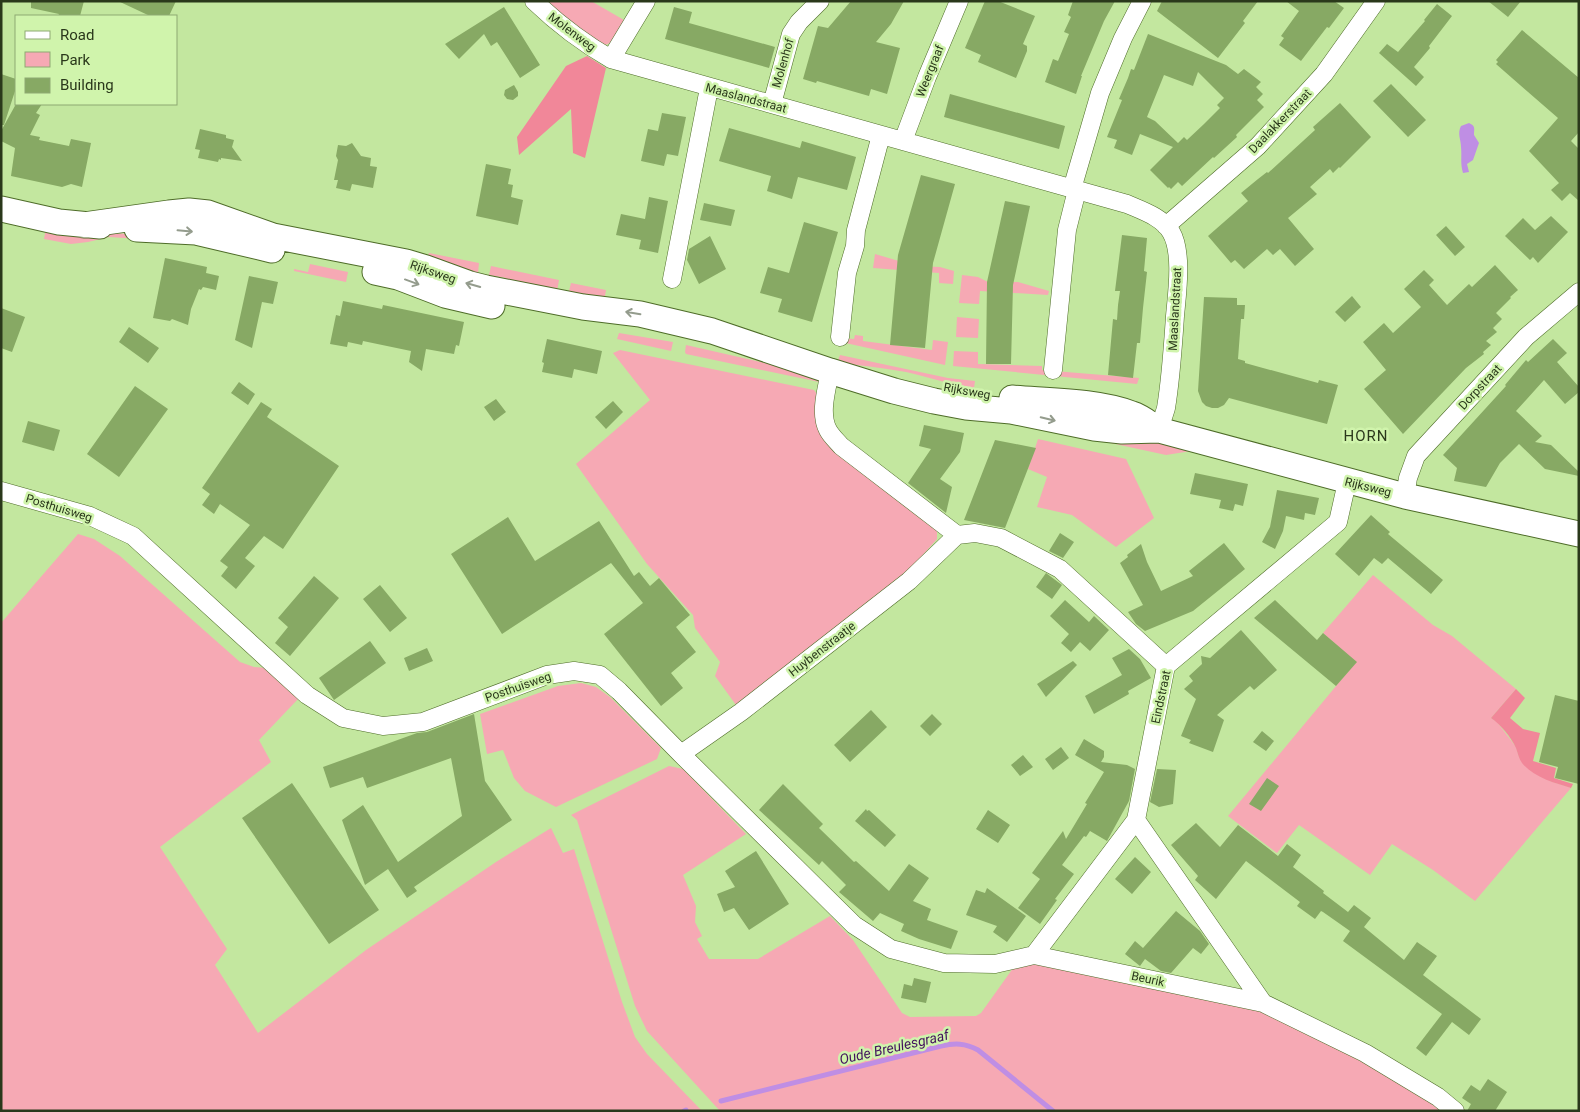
<svg xmlns="http://www.w3.org/2000/svg" width="1580" height="1112" font-family="Roboto,sans-serif">
	<rect width="100%" height="100%" fill="#c3e79f"/>
	<path fill="#f6a9b4" d="M540,1H591L624,20C618,31 614,47 600,45Z
		M46,228L95,233L138,234L140,239L109,237L88,242L71,244L44,239Z
		M429,253L479,263L478,273L439,268L441,259L428,256Z
		M875,254L916,266L940,267L954,271L953,284L939,283V273L873,268Z
		M310,264L348,272L346,282L294,271V269L308,272Z
		M491,266L559,280L556,297L504,287L506,278L489,275Z
		M962,275L978,277L988,282H1018L1049,291L1048,295L980,291L979,304L959,303Z
		M571,283L606,290L604,302L567,299Z
		M957,317L979,319L978,338L956,337Z
		M619,333L673,342L671,351L617,339Z
		M855,335L863,336V341L932,350L933,340L948,342L945,365L841,342L842,338L854,339Z
		M686,345L827,377L824,383L686,354L685,352Z
		M620,350L814,390L819,397L821,418L937,530V539L905,575L736,705L715,676L720,662L695,628L693,615L647,564L576,464L650,400L613,353Z
		M954,351L978,352V364L1042,366V370L1139,378L1137,384L953,366Z
		M840,355L948,378L975,381L974,388C951,385 929,377 906,372C883,368 860,365 837,363Z
		M1083,437L1166,442L1191,451L1166,455Z
		M1038,439L1126,459L1154,518L1116,547L1072,515L1037,507L1047,477L1028,469Z
		M78,534L94,539L120,556L240,662L254,667L268,668L300,697L259,740L271,762L160,847L227,949L215,965L258,1033L366,950L496,862L551,828L563,853L574,849L622,1002L635,1037L647,1054L702,1111H1V623Z
		M1373,575L1433,625L1452,636L1516,689L1491,718L1497,722L1510,739L1516,747L1519,757L1550,781L1571,788L1475,901L1433,870L1392,844L1370,875L1299,825L1277,853L1228,816L1356,662L1323,633Z
		M581,683L596,687L610,697L661,748L657,759L556,807L525,791L514,778L503,750L487,754L480,714L558,686Z
		M669,766L683,769L746,834L683,875L696,906L695,922L702,936L697,939L709,959H758L830,916L853,940L902,1013L910,1017L976,1016L981,1013L1016,964L1037,963L1262,1011L1359,1058L1428,1101L1441,1111H720L647,1031L635,1006L577,820L571,815Z"/>
	<path fill="#f18799" d="M587,56L606,68L585,158L573,153L571,109L519,155L517,137L566,66Z
		M1516,689L1525,698L1510,718L1523,729L1540,733L1533,761L1556,768L1554,778L1573,784L1571,788C1554,783 1533,777 1522,763C1519,759 1518,754 1516,748C1511,737 1501,725 1491,718Z"/>
	<path fill="#bf8ee4" d="M1469,123C1476,126 1474,129 1474,135L1479,143L1473,160L1467,164L1469,172L1463,173C1460,163 1462,157 1461,147C1461,139 1457,134 1461,126Z"/>
	<g fill="none" stroke-linecap="round" stroke-linejoin="round">
		<path stroke="#bf8ee4" stroke-width="5" d="M721,1101L941,1046C955,1043 965,1043 978,1050L1053,1111
			M684,1111L686,1110"/>
	</g>
	<path fill="#87a964" fill-rule="evenodd" d="M31,1H84L80,16H58L59,14L31,8Z
		M118,1H176L169,16H150Z
		M851,1H904L891,24L876,42L900,48L887,94L871,89L869,96L817,81L816,83L803,79L818,26L828,28Z
		M985,1H998L1035,16L1023,44L1027,46V51L1016,78L978,62L981,55L965,48Z
		M1073,1H1115L1104,21L1081,76H1082L1076,94L1045,82L1053,59L1058,61L1069,34L1064,32L1071,17L1068,15Z
		M1162,1H1258L1243,21L1245,23L1218,58L1157,11Z
		M1286,1H1334L1344,8L1329,28L1327,27L1301,61L1279,45L1284,38L1281,36L1299,11Z
		M1488,1H1521L1508,17Z
		M1437,4L1452,16L1429,46L1430,48L1414,67L1424,77L1416,86L1379,53L1387,44L1398,52L1425,21L1424,20Z
		M504,7L540,65L520,78L497,42L491,46L484,34L459,59L445,44Z
		M674,7L692,12L689,23L775,47L769,68L665,39Z
		M1522,30L1579,78V132L1571,141L1579,149V201L1570,193L1562,201L1551,190L1559,183L1529,151L1558,118L1496,64L1498,62L1496,60Z
		M1148,34L1226,65L1238,74L1244,69L1261,82L1256,87L1263,94L1257,100L1264,107L1236,135L1237,137L1214,158L1213,157L1182,186L1178,182L1171,189L1169,187L1168,188L1150,170L1173,147L1140,134L1132,155L1114,148L1117,140L1107,137L1122,100L1119,99L1128,78L1131,69L1134,70ZM1198,72L1224,98L1217,105L1220,108L1204,124L1187,140L1184,137L1178,143L1155,121L1147,117L1164,75L1193,86Z
		M1,74L16,79V88L4,125H1Z
		M1391,84L1426,120L1408,137L1373,101Z
		M514,85L518,92V96L513,100L507,99L504,95L505,90Z
		M950,94L1065,126L1059,149L944,117Z
		M1340,103L1371,137L1340,168L1339,167L1333,173L1330,169L1310,187L1317,194L1288,218L1314,249L1295,266L1280,249L1273,255L1267,249L1244,269L1235,260L1231,263L1208,236L1248,201L1241,193L1258,179L1267,172L1268,173L1315,130L1313,127Z
		M16,104H42L36,113L40,115L30,135L40,137L39,140L69,146L71,139L91,143L82,187L71,184L62,187L11,176L15,148L1,141V131Z
		M662,113L686,117L678,156L667,154L664,166L641,161L648,129L658,131Z
		M729,128L800,148L802,141L856,157L847,190L798,177L792,199L767,191L771,176L719,161Z
		M200,129L226,135V138L234,140L232,147L242,161L221,158V160L219,159L218,162L198,158L200,150L195,149Z
		M352,143L361,156L371,158L370,166L377,167L373,188L352,184L350,191L336,188L338,180H334L338,160L336,156L338,145L346,146Z
		M486,164L511,169L508,184L513,185L511,197L523,200L518,225L476,216Z
		M921,175L955,184L933,263L925,348L890,345L898,255Z
		M649,197L668,201L658,253L639,249L641,240L616,235L621,214L645,219Z
		M1005,201L1030,206L1013,285L1011,364H986L987,282Z
		M704,203L735,210L731,226L700,220Z
		M1551,216L1568,232L1538,263L1533,257L1530,260L1505,236L1523,218L1535,230Z
		M804,222L838,232L812,322L778,312L782,299L760,293L768,267L789,273Z
		M1446,226L1465,247L1455,256L1436,235Z
		M1122,235L1147,238L1144,271L1147,272L1143,308L1140,343H1137L1133,378L1108,375L1113,319L1117,320L1118,305L1120,291H1115Z
		M710,236L726,269L699,284L687,260L689,249Z
		M165,258L207,267L206,273L219,276L216,290L203,287L201,290L199,289L191,309L188,325L172,319L170,321L153,318Z
		M1495,265L1518,290L1510,297L1511,298L1496,313L1502,319L1493,328L1497,332L1486,341L1491,345L1483,352L1484,354L1466,368L1403,434L1364,389L1386,370L1363,342L1384,323L1393,333L1421,307L1404,289L1424,270L1434,280L1429,285L1447,305L1469,284L1472,287Z
		M249,276L278,282L273,304L262,302L252,348L235,340Z
		M1352,296L1361,307L1345,322L1335,312Z
		M1204,297L1237,298V305H1245L1244,319H1241L1238,359L1245,361V363L1318,383L1319,380L1338,385L1327,424L1229,398L1224,405L1218,408H1212L1206,406L1202,402L1198,391Z
		M343,301L382,309L383,305L464,322L459,346L456,345L454,354L426,349L422,371L409,362L411,351L363,341L362,345L348,342L347,347L330,344L336,315L340,316Z
		M1,308L25,317L12,352L1,348Z
		M129,327L159,348L148,363L119,342Z
		M547,339L602,351L597,374L574,369L572,378L542,372L544,363L542,362Z
		M1553,339L1567,353L1557,362L1579,387V392L1565,404L1544,380L1516,411L1542,436L1535,442L1551,445L1579,472V476L1545,469L1519,444L1500,463L1486,487L1454,481L1457,468L1443,455L1506,386L1505,385L1526,360L1528,362Z
		M239,382L255,394L248,405L231,393Z
		M135,386L168,409L119,477L87,454Z
		M496,399L506,412L494,421L484,407Z
		M613,401L623,412L606,429L595,417Z
		M261,402L272,409L267,417L339,466L283,549L264,536L245,558L255,566L236,589L221,576L228,567L220,561L250,525L220,504L214,514L202,505L210,494L202,488Z
		M28,421L60,430L54,451L22,442Z
		M924,425L964,433L960,452L940,479L952,487L946,513L908,483L931,449L919,446Z
		M995,440L1036,448L1005,528L964,520Z
		M1195,473L1248,484L1243,506L1235,504L1233,511L1219,508L1221,500L1190,494Z
		M1277,490L1319,498L1315,515L1305,513L1304,520L1286,516L1283,531L1275,549L1262,542L1270,527Z
		M1371,515L1390,532L1388,534L1443,580L1431,594L1388,558L1382,564L1374,558L1359,576L1335,554Z
		M508,517L535,561L599,521L634,576L639,572L650,586L659,578L690,615L676,627L696,652L671,673L683,688L661,706L604,634L643,603L611,563L502,634L451,554Z
		M1060,533L1074,542L1063,558L1049,551Z
		M1224,543L1245,569L1193,611L1145,631L1136,624L1128,612L1143,605L1120,563L1128,557L1127,555L1141,544L1147,562L1161,591L1193,576L1189,571Z
		M1046,573L1062,585L1052,599L1036,587Z
		M314,576L339,598L290,656L275,643L288,627L278,618Z
		M380,585L407,618L390,632L363,599Z
		M1065,600L1089,622L1094,616L1109,630L1090,651L1080,642L1071,652L1061,643L1069,634L1050,616Z
		M1275,600L1317,640L1323,633L1357,662L1336,686L1254,618Z
		M1241,630L1277,670L1254,690L1250,686L1217,715L1224,720L1213,752L1189,743L1191,740L1181,736L1196,699L1184,689L1193,681L1189,676L1202,664L1201,656L1210,658Z
		M370,641L386,663L334,700L319,678Z
		M427,648L433,661L409,671L404,658Z
		M1129,649L1140,659L1151,678L1128,691L1129,694L1094,714L1085,696L1122,675L1112,658Z
		M1073,661L1077,665L1046,697L1037,684Z
		M1555,695L1579,701V784L1555,778L1558,767L1539,762Z
		M871,710L887,727L850,762L834,745Z
		M474,714L485,781L512,820L414,887L417,891L407,898L388,869L365,885L342,820L363,805L398,862L462,816L451,758L367,788L363,777L330,788L323,767L417,733L427,732Z
		M932,714L942,724L930,736L920,726Z
		M1262,731L1274,741L1266,751L1253,742Z
		M1084,739L1104,751V757L1101,762L1127,765L1135,769L1129,801L1107,841L1090,831L1086,837L1084,836L1062,865L1074,874L1055,899L1057,900L1040,924L1018,908L1040,879L1032,873L1063,831L1066,839L1087,804L1085,803L1104,772L1075,755Z
		M1061,747L1069,758L1053,770L1045,759Z
		M1023,755L1033,767L1020,776L1011,765Z
		M1157,769L1176,770L1173,804L1159,807L1150,802Z
		M1267,778L1279,786L1261,811L1249,804Z
		M292,783L379,910L329,944L242,818Z
		M783,784L823,824L819,828L854,862L856,861L889,891L909,864L929,878L913,901L931,909L927,920L958,931L951,949L919,939L901,931L904,924L880,913L873,921L839,892L846,885L822,861L819,865L759,810Z
		M866,809L867,811L869,810L896,835L885,847L855,821Z
		M988,810L1010,825L998,843L976,829Z
		M1196,823L1220,847L1238,825L1278,856L1287,844L1301,855L1293,867L1324,891L1323,893L1348,912L1354,905L1371,918L1364,927L1404,960L1417,942L1437,956L1423,975L1481,1019L1469,1035L1452,1022L1426,1056L1416,1048L1442,1014L1343,941L1350,931L1323,912L1321,911L1315,919L1297,906L1300,902L1246,861L1216,899L1195,880L1198,876L1171,845Z
		M756,851L789,904L749,930L734,908L724,912L717,894L735,887L725,871Z
		M1135,857L1151,872L1132,894L1115,879Z
		M987,888L1026,916L1007,942L993,932L997,926L966,915L976,890L985,893Z
		M1176,911L1200,931L1209,944L1201,954L1193,948L1171,973L1161,971L1145,959L1140,966L1125,954L1135,941L1143,948Z
		M914,978L931,982L926,1003L901,998L904,984L912,986Z
		M1488,1079L1507,1092L1495,1111H1467L1471,1104L1462,1098L1471,1085L1480,1091Z"/>
	<g fill="none" stroke-linecap="round" stroke-linejoin="round">
		<g stroke="#4e6c28" stroke-width="19">
			<path id="street" d="M534,1C558,24 583,43 611,59L1127,204C1143,211 1162,217 1171,232C1183,252 1177,294 1175,316C1173,346 1171,378 1166,408C1164,415 1161,423 1159,430
				M611,59L646,1
				M772,104L791,34L799,22L820,1
				M903,141L927,77L959,1
				M1072,189L1100,93L1123,38L1142,1
				M1166,226L1258,146L1324,74L1376,1
				M672,279L709,88
				M840,337L847,273L855,246L856,230L881,135
				M1053,370L1067,230L1077,190
				M830,371C827,389 819,413 828,430C831,436 837,441 841,446L957,535
				M1,491L90,516L133,536L307,695L343,718L383,726L423,722L547,675L574,671L600,675L619,691L681,754L854,925L891,949L944,963L995,964L1034,955L1263,1003L1365,1053L1438,1097L1455,1111
				M1405,496L1408,478L1416,456L1526,337L1579,292
				M681,754L741,712L909,581L957,535L975,533L1001,538L1060,569L1166,666
				M1136,820L1263,1003
				M1034,955L1136,820L1166,666L1338,522L1347,482"/>
		</g>
		<g stroke="#4e6c28" stroke-width="27">
			<path id="secondary" d="M1,209L59,222L100,226
				M84,225L169,213L189,211L208,213L273,236L406,262L426,268L470,284L486,288L583,307L640,314L712,331L830,371L894,391L934,401L966,407L1011,411L1094,428L1122,431L1159,430
				M137,229L196,232L272,250
				M375,272L398,277L445,295L492,306
				M1012,398C1049,401 1099,401 1132,414C1142,417 1151,425 1159,430L1405,496L1579,534"/>
		</g>
		<use href="#street" stroke="#fff" stroke-width="18"/>
		<use href="#secondary" stroke="#fff" stroke-width="25"/>
	</g>
	<defs><path id="oneway-shaft" d="M-6 0H5M1.5-3L5.5 0L1.5 3" fill="none" stroke-width="1.6" stroke-linecap="round" stroke-linejoin="round" transform="scale(1.25)"/></defs>
	<g stroke="#949c8d">
		<use href="#oneway-shaft" transform="translate(185 231) rotate(5)"/>
		<use href="#oneway-shaft" transform="translate(412 282) rotate(20)"/>
		<use href="#oneway-shaft" transform="translate(473 285) rotate(-164)"/>
		<use href="#oneway-shaft" transform="translate(633 313) rotate(-171)"/>
		<use href="#oneway-shaft" transform="translate(1048 419) rotate(13)"/>
	</g>
	<g text-anchor="middle" dominant-baseline="central" stroke-width="5" stroke-linejoin="round" paint-order="stroke">
		<g font-size="12" fill="#2a381b" stroke="#d0f4ac">
			<text transform="translate(572 32) rotate(37)">Molenweg</text>
			<text transform="translate(783 63) rotate(-74)">Molenhof</text>
			<text transform="translate(930 71) rotate(-68)">Weergraaf</text>
			<text transform="translate(746 98) rotate(15)">Maaslandstraat</text>
			<text transform="translate(1280 121) rotate(-46)">Daalakkerstraat</text>
			<text transform="translate(433 272) rotate(19)">Rijksweg</text>
			<text transform="translate(1175 309) rotate(-87)">Maaslandstraat</text>
			<text transform="translate(1480 387) rotate(-47)">Dorpstraat</text>
			<text transform="translate(967 391) rotate(10)">Rijksweg</text>
			<text transform="translate(1368 487) rotate(14)">Rijksweg</text>
			<text transform="translate(59 508) rotate(17)">Posthuisweg</text>
			<text transform="translate(822 649) rotate(-38)">Huybenstraatje</text>
			<text transform="translate(518 687) rotate(-19)">Posthuisweg</text>
			<text transform="translate(1161 697) rotate(-78)">Eindstraat</text>
			<text transform="translate(1148 979) rotate(12)">Beurik</text>
		</g>
		<g font-size="14" font-style="italic" fill="#41105c" stroke="#d0f4ac">
			<text transform="translate(894 1047) rotate(-13)">Oude Breulesgraaf</text>
		</g>
		<g font-size="15" letter-spacing="1" fill="#2a381b" stroke="#d0f4ac">
			<text x="1366" y="436">HORN</text>
		</g>
	</g>
	<rect width="1580" height="1112" fill="none" stroke="#2a381b" stroke-width="5"/>
	<rect x="15" y="15" width="162" height="90" fill="#d0f4ac" stroke="#8ea972"/>
	<rect x="25" y="31" width="25" height="8" fill="#ffffff" stroke="#8ea972"/>
	<text x="60" y="40" font-size="15" fill="#2a381b">Road</text>
	<rect x="25" y="52" width="25" height="15" fill="#f6a9b4" stroke="#8ea972"/>
	<text x="60" y="65" font-size="15" fill="#2a381b">Park</text>
	<rect x="25" y="78" width="25" height="15" fill="#87a964" stroke="#8ea972"/>
	<text x="60" y="90" font-size="15" fill="#2a381b">Building</text>
</svg>
